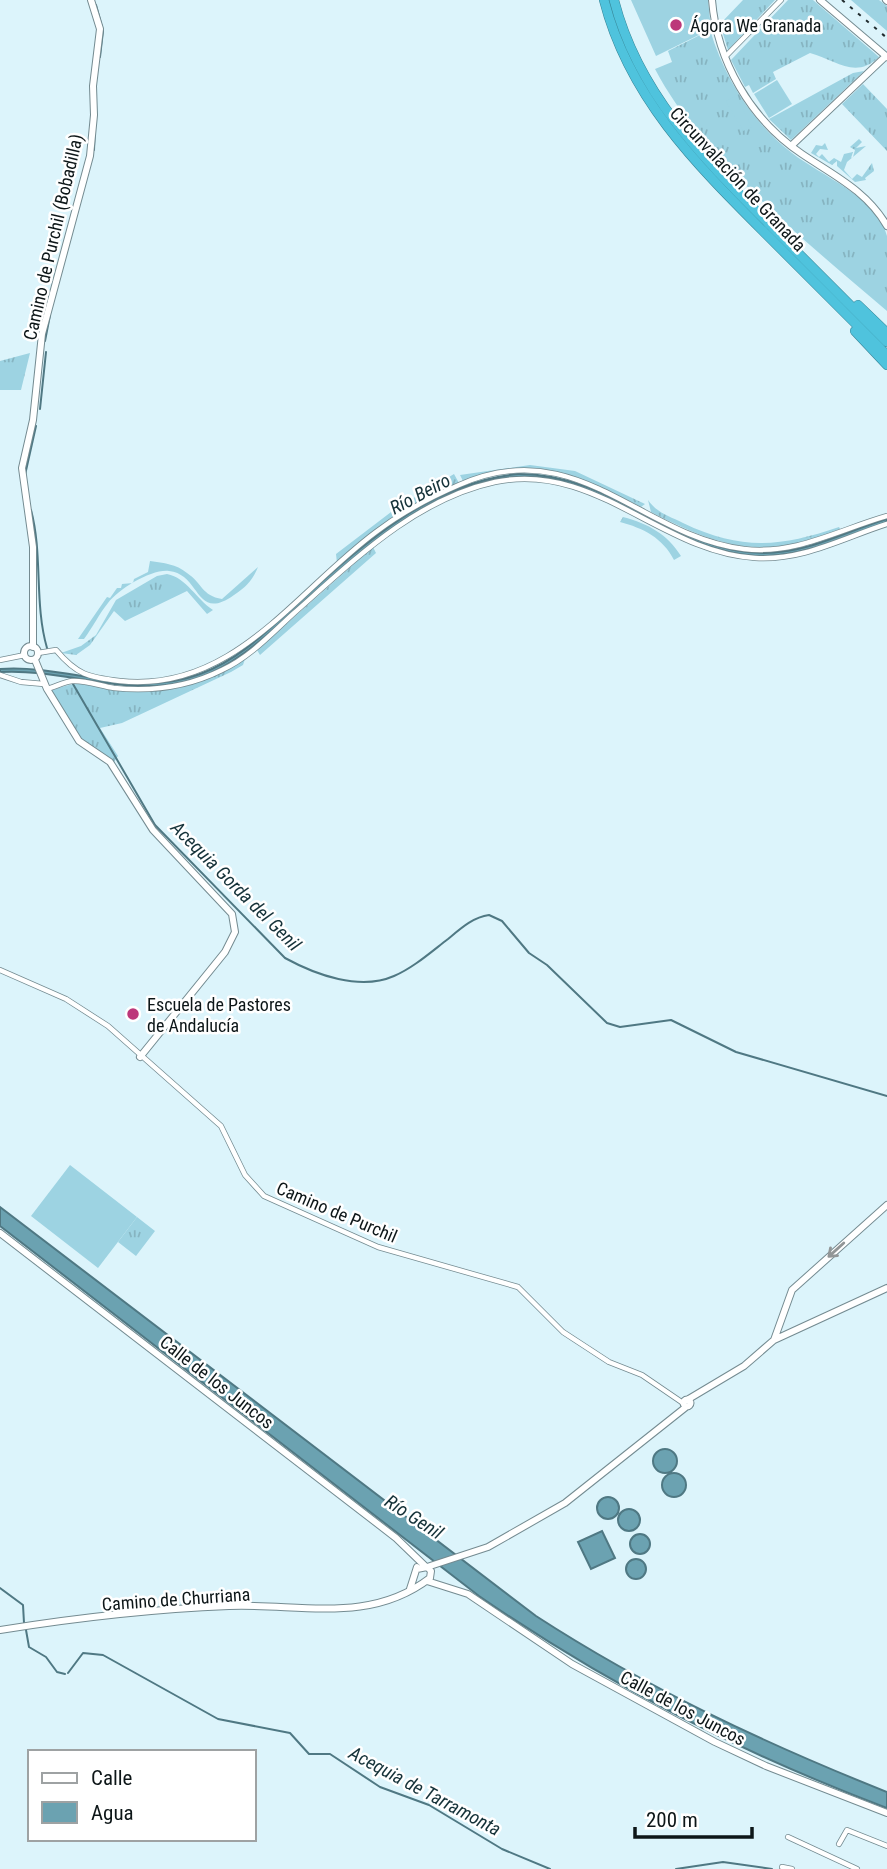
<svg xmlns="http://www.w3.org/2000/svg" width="887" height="1869" font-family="'Roboto Condensed',sans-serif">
	<defs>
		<pattern id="grass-tufts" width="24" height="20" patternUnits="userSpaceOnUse" patternTransform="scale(1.75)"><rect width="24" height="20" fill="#9dd3e2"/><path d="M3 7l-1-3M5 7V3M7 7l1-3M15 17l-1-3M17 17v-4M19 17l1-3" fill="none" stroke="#86b4c1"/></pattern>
	</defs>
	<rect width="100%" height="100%" fill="#dcf4fb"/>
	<path fill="url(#grass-tufts)" d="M743,0H775L728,50L720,24Z
		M788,0H813L879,57C855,80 836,60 810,53L773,72L776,79L753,93L749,85L745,87L731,60Z
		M851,0H879L887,6V31Z
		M710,30C725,79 752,122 792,153C820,175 878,198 887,236C887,259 887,288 887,311C810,245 702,159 655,69L672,62L668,51Z
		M864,71L791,140L769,119L853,73Z
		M863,84L887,109V151L842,104Z
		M859,139L862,142L856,148L866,146L847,162L844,170L852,179L857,174L862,177L872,163L874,171L865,178L866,180L855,182L837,166V161L832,165L811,153L816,145L822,146L825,143L828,150L820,149L816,154L819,157L822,154L829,162L834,158L841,162L844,154L853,152L851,158L853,157L855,150L850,147Z
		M30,353L21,390H0V361Z
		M530,465L575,471L645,504L641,507C578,473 534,463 463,481L460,475Z
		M454,474L459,483L389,521L337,563L336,554L395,509Z
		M648,500C657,513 669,516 683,523C742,551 780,547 839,527L842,532C760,558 725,550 651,512Z
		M623,517C649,524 667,534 681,556L674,560C663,538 643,528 620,522Z
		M373,547L376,553L260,655L257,650Z
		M167,574C187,578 196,599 213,610L207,614L187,591L125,621L114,611L90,645L76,655L61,653L81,646L96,635L116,600L157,576Z
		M245,659L243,665L231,672L122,723L100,728L118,756L114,762L83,743L51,691C81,678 89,686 120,690C163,696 209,683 245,659Z
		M137,1217L155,1231L136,1256L118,1242Z"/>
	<path fill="#9dd3e2" d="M631,0H708L711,29L656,56Z
		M777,80L792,104L769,118L754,94Z
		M736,96L752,127L743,131L726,101Z
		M150,561C164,563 176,564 187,573C202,583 202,596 222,599L258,567C252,581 247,586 234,595C195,623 201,574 169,571C151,569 119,589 108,603C99,614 93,627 84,639H78L107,597L110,598L117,588H121L122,584L133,583L134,579L148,572Z
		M70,1165L137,1217L98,1268L31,1216Z"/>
	<path fill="#6ba2b1" stroke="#4f7883" stroke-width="2" d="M518,474C614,473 673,553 764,553C808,553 846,531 887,519V522C844,538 801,558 755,556C664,550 600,466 506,478C422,489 350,561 290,615C261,640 235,665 199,678C132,701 68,668 0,672V669C68,664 132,699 200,674C236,661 262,636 290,610C356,551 425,483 518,474Z
		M0,1207L536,1616C647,1688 764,1743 887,1792V1808C739,1752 610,1686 479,1596L0,1226Z
		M653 1461a12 12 0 1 1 24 0a12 12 0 1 1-24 0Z
		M662 1485a12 12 0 1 1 24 0a12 12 0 1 1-24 0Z
		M597 1508a11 11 0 1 1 22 0a11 11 0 1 1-22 0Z
		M618 1520a11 11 0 1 1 22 0a11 11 0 1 1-22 0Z
		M602,1531L615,1558L591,1569L578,1542Z
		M630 1544a10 10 0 1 1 20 0a10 10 0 1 1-20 0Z
		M626 1569a10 10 0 1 1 20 0a10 10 0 1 1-20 0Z"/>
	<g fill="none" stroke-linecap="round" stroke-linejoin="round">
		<path stroke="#4f7883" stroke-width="2" d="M96,5L103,31L100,57
			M94,150L96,99
			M45,341L50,315
			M40,409L46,352
			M25,475L36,426
			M31,510C43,555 34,603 47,648
			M73,684L155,825L285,958C316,975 360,991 394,976C413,968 431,952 448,939C460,929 473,917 489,915L502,921L529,953L547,965L607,1023L620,1027L671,1020L736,1052L887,1096
			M0,1588L23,1605L24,1623
			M26,1630L29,1647L46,1657L57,1672L65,1674
			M68,1673L83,1653L103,1655L218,1719L290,1733L309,1754H330L380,1787L429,1805L502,1849L550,1869
			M676,1869L723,1862L772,1869"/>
		<g stroke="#748b91" stroke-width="6">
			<path id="street" d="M725,57L781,0
				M38,653L56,650C77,675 88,677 120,681C233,693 295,592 376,532C401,513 431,497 459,485C577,432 641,537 744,549C796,555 838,530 887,516
				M0,660L25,655
				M0,675L21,682L44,684
				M47,689C55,687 64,682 72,681C85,680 101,686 114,688C152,692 188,687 222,670C250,657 271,634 293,614C352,562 415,499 495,482C595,461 660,552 755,558C803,561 843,538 887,524
				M0,970L66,999L108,1026L221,1126L245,1175L264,1196L378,1247L518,1287L563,1332L609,1362L642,1375L683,1403
				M788,1837L857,1869
				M839,1844L847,1830L887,1846
				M782,1867L792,1869"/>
		</g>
		<g stroke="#748b91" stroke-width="8">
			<path id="secondary" d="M712,0C717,61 750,119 802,154C833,175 867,191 887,226
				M820,0L887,57
				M886,0L887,1
				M791,146L886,56
				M24 653a7 7 0 1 1 14 0a7 7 0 1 1-14 0Z
				M33,647V547L22,468L33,420L42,334L90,156L94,115L93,86L100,29L91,0
				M35,660L47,689L79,741L110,762L153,830L232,914L235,932L225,952L140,1057
				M0,1233L396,1538L425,1566
				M774,1340L792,1290L887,1205
				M683.5 1403a3.5 3.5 0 1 1 7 0a3.5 3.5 0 1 1-7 0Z
				M687,1400L744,1366L774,1340L887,1288
				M427,1567L488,1547L565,1503L686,1407
				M427,1581L468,1594L572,1664L715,1742L766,1766L887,1813
				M410,1589L417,1567
				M0,1630C75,1618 153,1609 229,1606C299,1603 369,1625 430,1578L431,1571L427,1567L417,1569"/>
		</g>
		<g stroke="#388698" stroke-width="10">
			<path id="highway" d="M604,0C629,98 697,165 766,234C806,274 847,315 887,355
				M614,0C638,94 703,158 770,225C809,264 848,303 887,342
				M858,305L887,333
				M855,331L887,365"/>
		</g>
		<use href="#street" stroke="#fff" stroke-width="4.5"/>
		<use href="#secondary" stroke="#fff" stroke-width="6"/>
		<use href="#highway" stroke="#4fc3dd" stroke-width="9"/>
		<path stroke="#222d2f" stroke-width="2" stroke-dasharray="3.5 7" stroke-linecap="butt" d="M842,0L887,38"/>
	</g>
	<defs><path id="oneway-shaft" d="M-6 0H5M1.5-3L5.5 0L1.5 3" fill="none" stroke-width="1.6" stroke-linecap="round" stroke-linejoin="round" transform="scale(1.75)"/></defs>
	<use stroke="#929697" href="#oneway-shaft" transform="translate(836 1250) rotate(138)"/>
	<g fill="#bc377a" stroke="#fff" stroke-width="2.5">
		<circle cx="676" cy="25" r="7"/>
		<circle cx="133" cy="1014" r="7"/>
	</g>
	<g text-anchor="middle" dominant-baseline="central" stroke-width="5" stroke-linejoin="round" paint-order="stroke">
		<g font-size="18" fill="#0d1618" stroke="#fff" text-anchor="start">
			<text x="690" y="25">Ágora We Granada</text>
			<text x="147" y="1004">Escuela de Pastores<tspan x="147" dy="21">de Andalucía</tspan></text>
		</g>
		<g font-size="18" fill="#0d1618" stroke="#fff">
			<text transform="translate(738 179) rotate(47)">Circunvalación de Granada</text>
			<text transform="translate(53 237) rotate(-77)">Camino de Purchil (Bobadilla)</text>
			<text transform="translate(337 1212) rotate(23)">Camino de Purchil</text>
			<text transform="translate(217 1382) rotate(38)">Calle de los Juncos</text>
			<text transform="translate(176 1599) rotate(-4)">Camino de Churriana</text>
			<text transform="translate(683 1708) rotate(28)">Calle de los Juncos</text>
		</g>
		<g font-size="19" font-style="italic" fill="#153239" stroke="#fff">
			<text transform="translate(420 494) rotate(-28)">Río Beiro</text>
			<text transform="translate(236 886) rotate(45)">Acequia Gorda del Genil</text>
			<text transform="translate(414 1517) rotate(33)">Río Genil</text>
			<text transform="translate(425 1791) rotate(28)">Acequia de Tarramonta</text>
		</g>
	</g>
	<rect x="28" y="1750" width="228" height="91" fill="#ffffff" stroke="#9ea2a3" stroke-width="2"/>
	<rect x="42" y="1773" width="35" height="10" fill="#ffffff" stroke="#9ea2a3" stroke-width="2"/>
	<text x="91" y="1785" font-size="21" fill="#0d1618">Calle</text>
	<rect x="42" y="1802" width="35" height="21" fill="#6ba2b1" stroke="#9ea2a3" stroke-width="2"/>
	<text x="91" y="1820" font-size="21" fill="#0d1618">Agua</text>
	<path d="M635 1827v10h117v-10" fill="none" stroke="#0d1618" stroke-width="3.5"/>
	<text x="646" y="1827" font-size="21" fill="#0d1618" stroke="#ffffff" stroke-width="5" paint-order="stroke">200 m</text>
</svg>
